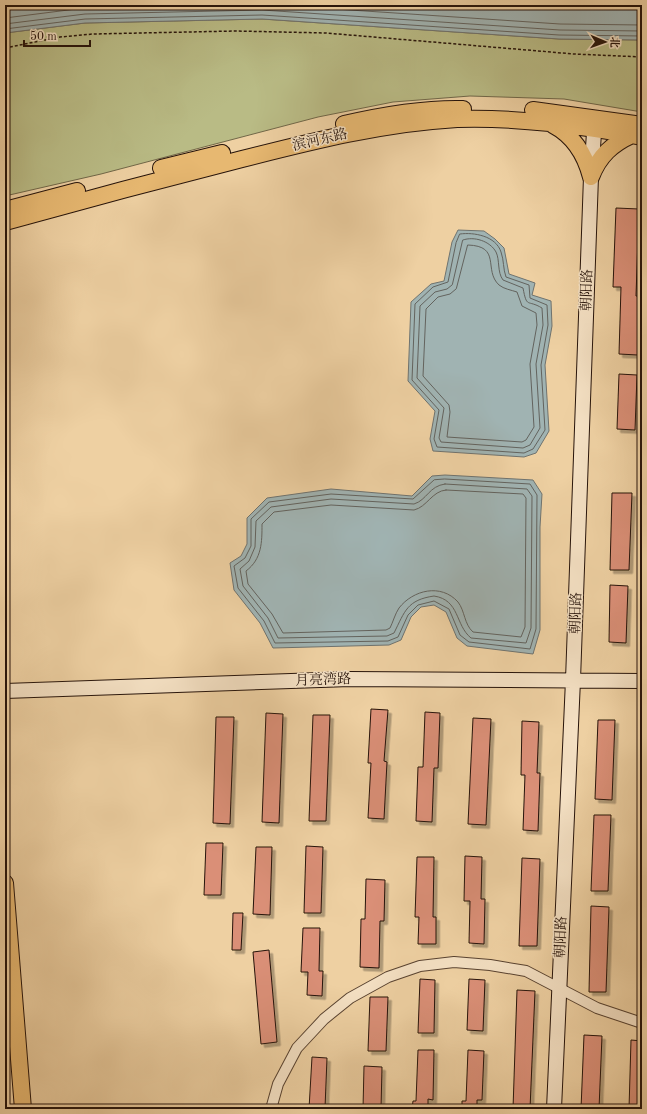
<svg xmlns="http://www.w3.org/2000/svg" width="647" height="1114" font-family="'Old Standard TT','Noto Serif SC',serif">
	<defs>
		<filter id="shadow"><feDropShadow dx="3.5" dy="3.5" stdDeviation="0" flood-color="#0004"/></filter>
	</defs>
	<rect width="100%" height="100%" fill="#eed0a2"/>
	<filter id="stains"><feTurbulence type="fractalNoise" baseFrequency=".005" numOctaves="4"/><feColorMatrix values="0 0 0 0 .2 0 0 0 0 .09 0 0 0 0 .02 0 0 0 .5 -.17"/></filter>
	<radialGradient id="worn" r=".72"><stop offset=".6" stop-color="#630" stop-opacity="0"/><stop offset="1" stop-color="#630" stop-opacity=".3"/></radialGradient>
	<path fill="#b9bb85" stroke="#706748" d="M262,19L559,39L642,40V112L564,99L470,96L393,102L318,117L101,174L5,196V33L85,23Z"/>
	<path fill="#a0b3b2" stroke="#6f736f" d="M5,5H642V40L559,39L262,19L85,23L5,33Z
		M458,230L484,231L495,239L504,248L509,274L535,283L532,295L551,301L552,326L545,365L549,431L536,453L524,457L433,451L430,439L435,411L408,381L411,302L431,284L444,281L452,242Z
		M445,475L533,480L542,494L540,527V630L533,654L467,646L457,638L446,612L434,605L421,607L411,617L401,640L389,645L273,648L260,623L234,590L230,563L241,556L247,544V518L267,498L331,489L412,496L432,476Z"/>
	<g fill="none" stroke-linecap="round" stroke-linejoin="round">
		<path stroke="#63635e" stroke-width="1" d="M275,5L560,24L642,25
			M5,18L84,8L201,5
			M5,24L85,14L262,10L560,30L642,31
			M5,29L85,19L262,15L559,35L642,36
			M460,234C474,232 496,236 501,252C504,260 503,269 506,277L529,285L530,298L547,305L548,325L541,365L545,430L533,449L524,453L437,447L434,439L439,410L412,380L415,304L433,287L448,282L456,243Z
			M463,240C474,236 490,241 496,252C500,260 497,272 503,280L523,288C527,309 527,299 542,308L543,325L536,364L540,428L530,445L523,448L441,442L439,438L444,408L417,378L420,306L435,292L447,289L452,285Z
			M468,245C502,246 483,270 499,285C504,289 511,290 517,292L522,306L536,313L537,325L530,364L534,427L526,440L522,442L447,437L450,412L449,405L423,376L426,309L438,297L450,294L456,289Z
			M445,479L530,484L537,495L536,629L530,649L469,642L460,635L449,609L434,601L418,605L408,615L398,637L388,641L275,643L264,621L238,588L234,566L245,558L251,546V519L269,502L331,494L413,499L434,480Z
			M445,484L527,489L532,496L531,628L526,643L471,638C455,625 460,600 434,596C407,600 405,611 394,633L387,636L278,638L268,618L243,586L240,569L249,561L255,547L256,521L271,507L331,499L414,504C427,500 429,486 445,484Z
			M446,490L523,494L526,498L525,627L521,637L473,632C464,624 465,611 458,602C441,583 413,590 399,608C395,614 393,622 390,628L386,630L283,633L272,614L248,584L246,571C262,559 262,542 262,524L274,512L331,505L414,510C427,507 432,491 446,490Z"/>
	</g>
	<path fill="#da8f77" stroke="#26130a" filter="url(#shadow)" d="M616,208L639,209L636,296H640L638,355L619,354L621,287H613Z
		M619,374L637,375L635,430L617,429Z
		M612,493H632L629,570H610Z
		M610,585L628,586L626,643L609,642Z
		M371,709L388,710L384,761L387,762L384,819L368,818L371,763H368Z
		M425,712L440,713L438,768H434L432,822L416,821L418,767H423Z
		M266,713L283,714L279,823L262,822Z
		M313,715H330L326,821H309Z
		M216,717H234L230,824L213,823Z
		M473,718L491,719L486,825L468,824Z
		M598,720H615L612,800L595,799Z
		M522,721L539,722L537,773H540L538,831L523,830L525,775H521Z
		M594,815H611L608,891H591Z
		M206,843H223L221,895H204Z
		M306,846L323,847L321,913H304Z
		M256,847H272L270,915L253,914Z
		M465,856L482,857L481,899H485L484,944L469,943L470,901H464Z
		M417,857H434L433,917H436V944H418L419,917H415Z
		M522,858L540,859L537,946H519Z
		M366,879L385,880L384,921H380L379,968L360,967L361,919H365Z
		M591,906L609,907L606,992H589Z
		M233,913H243L241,950H232Z
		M303,928H320L319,971H323L322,996L307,995L308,972H301Z
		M269,950L277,1042L261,1044L253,952Z
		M420,979L435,980L434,1033H418Z
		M469,979L485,980L483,1031L467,1030Z
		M517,990L535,991L530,1109H513Z
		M370,997H388L386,1051H368Z
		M584,1035L602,1036L599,1109H581Z
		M631,1040L642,1041V1109H629Z
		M418,1050H434L433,1100L428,1099V1109H412L413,1101H416Z
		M468,1050L484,1051L482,1100H477V1109H462V1101H466Z
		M312,1057L327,1058L325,1108L322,1109H309Z
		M364,1066L382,1067L381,1109H363Z"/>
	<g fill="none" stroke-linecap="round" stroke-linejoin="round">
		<g stroke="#584230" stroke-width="12">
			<path id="street" d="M271,1109L278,1084L297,1048L324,1019L350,998L388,977L420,966L454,962L490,965L526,971L597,1008L642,1023"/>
		</g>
		<g stroke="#26130a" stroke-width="16">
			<path id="secondary" d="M5,691L350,679L642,681
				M554,1109L573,680L591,177L595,118"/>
		</g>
		<g stroke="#26130a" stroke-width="18">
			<path id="primary" d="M533,110L642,125
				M344,124C383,115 423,108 463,109
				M553,125C574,136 585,154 591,177
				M161,168L222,153
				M591,177C599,156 612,144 632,135
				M5,210L77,191
				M5,222C84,200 163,179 242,159C313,141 384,123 457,119C519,117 581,126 642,137
				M5,883L23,1109"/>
		</g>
		<path stroke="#26130a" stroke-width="1.5" stroke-dasharray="3 2" stroke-linecap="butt" d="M5,48L60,37L93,34L236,31L326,33L574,54L642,57"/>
		<use href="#street" stroke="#f4e0c3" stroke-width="10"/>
		<use href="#secondary" stroke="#f4e0c3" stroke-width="14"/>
		<use href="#primary" stroke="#e7b871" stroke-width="16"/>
	</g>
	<g text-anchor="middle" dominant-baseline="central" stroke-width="3" stroke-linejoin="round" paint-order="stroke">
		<g font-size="14" fill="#26130a" stroke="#f4e0c3">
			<text transform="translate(320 140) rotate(-13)">滨河东路</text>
			<text transform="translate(587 290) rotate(-88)">朝阳路</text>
			<text transform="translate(576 613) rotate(-88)">朝阳路</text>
			<text transform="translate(323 680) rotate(-2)">月亮湾路</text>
			<text transform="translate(561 937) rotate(-87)">朝阳路</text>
		</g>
	</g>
	<rect width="647" height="1114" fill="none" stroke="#eed0a2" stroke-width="20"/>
	<rect x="6" y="6" width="635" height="1102" fill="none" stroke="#26130a" stroke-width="2"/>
	<rect x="10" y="10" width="627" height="1094" fill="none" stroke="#26130a"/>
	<g transform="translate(605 42) rotate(92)" stroke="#f4e0c3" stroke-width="3" paint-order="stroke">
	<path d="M0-3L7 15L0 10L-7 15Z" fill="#26130a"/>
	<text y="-6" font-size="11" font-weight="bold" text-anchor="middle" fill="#26130a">北</text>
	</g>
	<path d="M24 40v6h66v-6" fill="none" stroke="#26130a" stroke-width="2"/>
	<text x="30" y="40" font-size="12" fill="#26130a" stroke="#f4e0c3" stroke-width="3" paint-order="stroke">50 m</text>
	<rect width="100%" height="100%" filter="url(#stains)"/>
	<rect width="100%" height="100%" fill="url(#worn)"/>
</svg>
